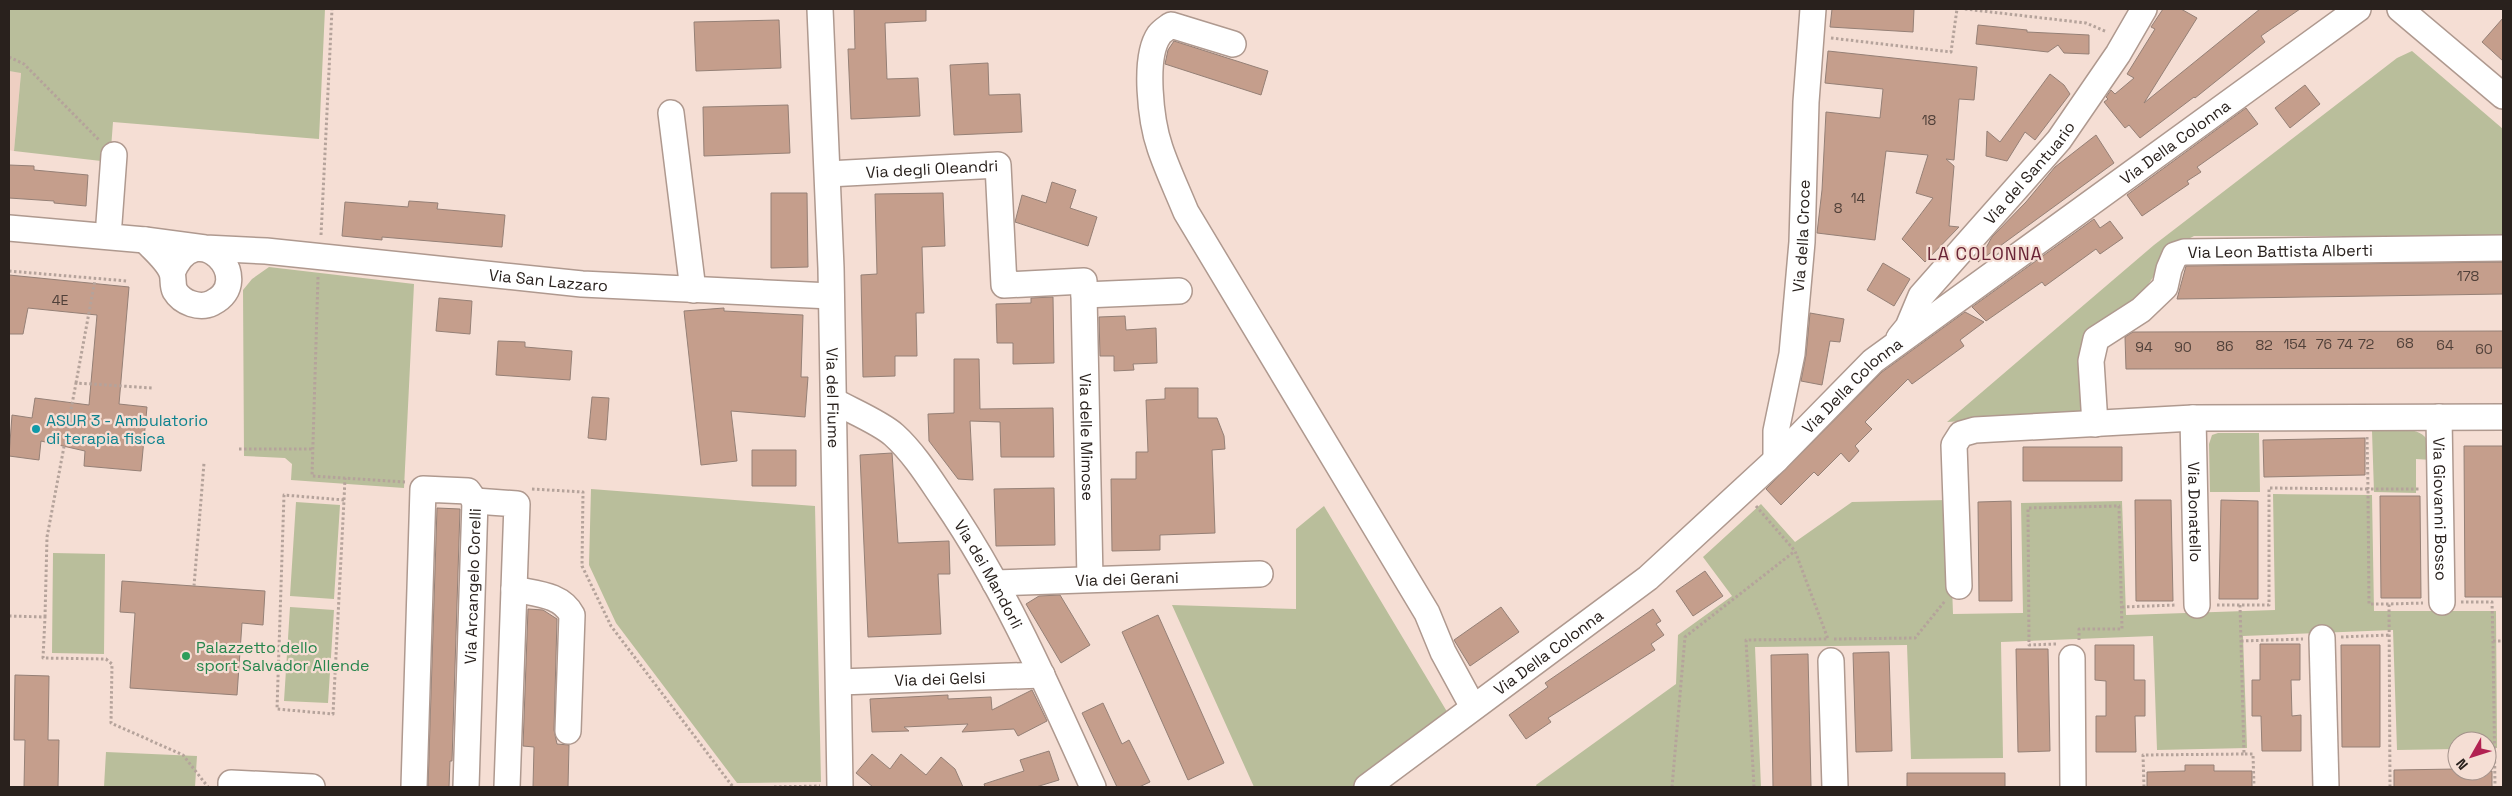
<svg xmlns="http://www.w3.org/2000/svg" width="2512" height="796" font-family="'Space Grotesk',sans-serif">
	<rect width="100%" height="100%" fill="#f5ded4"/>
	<path fill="#eecfc2" d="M9,71L21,72L14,151L9,150Z"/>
	<path fill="#b9be9b" d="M9,9H325L319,139L113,122L110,162L14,151L21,73L9,71Z
		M2412,51L2503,129V236H2194L2173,247L2134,306L2102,339L2097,413L1947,422L2154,245L2397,58Z
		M269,267L414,284L404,488L291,480L292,464L285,458L244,456L243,290L252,279Z
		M2372,431C2387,431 2419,424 2427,440C2430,446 2430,454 2431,460L2416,459V493L2374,492Z
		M2218,433H2259L2260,492H2210L2209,444L2212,435Z
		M591,489L815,506L821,782L737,783L616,623L589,565Z
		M2273,494L2372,495L2374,611H2496L2497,748H2487V741H2457V749L2397,750L2393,630L2243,636L2247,748L2157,750L2153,636L2001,642L2003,758L1911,759L1907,645L1755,647L1761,787H1537L1536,785L1676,684L1678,635L1732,596L1703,557L1761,504L1795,542L1852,502L1949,500L1953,614L2023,613L2021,503L2122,501L2126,615L2275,610Z
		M296,502L340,505L334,599L290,596Z
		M1324,506L1449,715L1358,787H1254L1172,605L1296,609V529Z
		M53,553L105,554L104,654L52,653Z
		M290,607L334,610L328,703L284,701Z
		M106,752L197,756L195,787H104Z"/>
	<path fill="#c59e8c" stroke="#958076" d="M854,9H926V21L885,23L887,79L918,78L920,116L851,119L848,49H855Z
		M1832,9H1914L1913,32L1830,27Z
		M2163,9H2181L2197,18L2144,103L2260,9H2300L2261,36L2265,42L2195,98L2194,97L2140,138L2129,125L2125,128L2104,102L2108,99L2106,97L2111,90L2115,94L2134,78L2127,74L2155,29L2151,27Z
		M2503,18V61L2482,42Z
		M779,20L781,68L696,71L694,22Z
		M1978,25L2027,30V32L2089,35V54L2064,53L2058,45L2048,52L1976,44Z
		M1174,41L1268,71L1261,95L1165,64L1168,50Z
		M1828,51L1977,67L1974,100L1959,99L1954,160L1946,159L1954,166L1949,226L1959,227L1925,262L1902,239L1933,198L1916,193L1928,155L1886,151L1875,240L1817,233L1822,190L1826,112L1880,118L1883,89L1825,83Z
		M988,63L989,95L1020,94L1022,132L954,135L950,65Z
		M2050,74L2064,85L2070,94L2035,140L2025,132L2007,161L1986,156L1987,131L2000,142Z
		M2305,85L2320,104L2290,128L2275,108Z
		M788,105L790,153L704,156L703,107Z
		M2246,108L2258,124L2197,167L2201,172L2187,181L2189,184L2142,216L2127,195Z
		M2096,135L2114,163L1978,262L1992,237L2026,202L2055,167Z
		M9,165L34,166V170L88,175L86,206L54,203V201L9,198Z
		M1052,182L1076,190L1070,208L1097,217L1088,246L1015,222L1022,195L1046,203Z
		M771,193H807L808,267L771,268Z
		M943,193L945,246L922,247L924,313H916L917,356H895V376L863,377L861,275L877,274L875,194Z
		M409,201L438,203L437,209L505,215L502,247L382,237V240L342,236L345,202L408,207Z
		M2094,219L2100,228L2110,221L2123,238L2100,254L2096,249L2045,286L2042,282L1986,321L1972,307Z
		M2503,262V294L2177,299L2186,266Z
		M1883,263L1910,279L1894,306L1867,290Z
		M9,275L129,287L119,404L147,407L141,471L84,466L85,451L41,441L39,460L9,456L12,415L32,418L35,398L89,405L97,315L28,308L23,334H9Z
		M1053,297L1054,363L1013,364V343H997L996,304L1031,303V298Z
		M439,298L472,301L470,334L436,331Z
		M724,308V311L803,315L801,377H808L805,417L731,411L737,461L701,465L684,311Z
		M1965,312L1984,322L1960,340L1964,346L1912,384L1908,379L1865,422L1872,429L1855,446L1859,451L1849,462L1841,453L1818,476L1814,472L1781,505L1766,489L1882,372Z
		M1810,313L1844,319L1840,342L1830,341L1822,385L1801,381L1806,355Z
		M1125,316L1126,330L1156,328L1157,363L1133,364L1134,370L1114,371V356H1100L1099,317Z
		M2503,331V368L2126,369L2125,337L2133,332Z
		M498,341L525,342V347L572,351L570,380L496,375Z
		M954,359H979L980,409L1053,408L1054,457H1001L1000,422L970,421L973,480L958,479L929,441L928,414L954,413Z
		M1165,388H1198V418H1217L1224,436L1225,449L1212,450L1215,533L1160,535V550L1112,551L1111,479H1136V452H1148L1146,400L1165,399Z
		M592,397L609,398L606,440L588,438Z
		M2365,438V475L2264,477L2263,440Z
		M2464,446H2503V597H2465Z
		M2023,447H2122V481H2023Z
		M752,450H796V486H752Z
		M892,453L898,543L949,541L950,574H938L941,634L868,637L860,455Z
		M1054,488L1055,545L996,546L994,489Z
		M2380,496H2420L2421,598H2381Z
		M2135,500H2171L2173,601H2136Z
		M2221,500L2258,501V599H2219Z
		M2011,501L2012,601H1979L1978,502Z
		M437,508L460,509L452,761H450L449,787H428Z
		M1705,571L1723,596L1693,616L1676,591Z
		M122,581L265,591L263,625L242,623L237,695L130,688L135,613L120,612Z
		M1060,595L1090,645L1061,663L1026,604L1039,596Z
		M1501,607L1519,632L1470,666L1454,640Z
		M528,609L543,610L557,619L554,730L557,744L569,745L568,787H533L534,747L523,746Z
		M1653,609L1661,621L1656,624L1664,635L1651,644L1655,650L1548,718L1551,722L1526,739L1509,715L1548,687L1545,683Z
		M1158,615L1224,763L1188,780L1122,632Z
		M2260,644H2300V680H2291L2292,716L2301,715V751H2262L2261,716H2252V680H2260Z
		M2095,645H2134V680H2145V716H2135L2136,752H2096V716H2106V681L2095,680Z
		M2341,645H2380V747H2342Z
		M2016,649H2048L2050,751L2018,752Z
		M1889,652L1892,751L1856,752L1853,653Z
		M1808,654L1811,787H1773L1771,655Z
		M15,675L49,676L48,740H59L58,787H24L25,740H14Z
		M1032,690L1047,721L1018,736L1014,729L962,732L968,724L904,727L909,731L872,732L870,699L948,695V699L991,697L992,710Z
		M1103,703L1122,744L1129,740L1150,782L1139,787H1117L1082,713Z
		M1049,751L1059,780L1036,787H985L984,784L1024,771L1020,760Z
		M872,754L890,769L901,754L926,775L941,757L955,769L963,787H873L856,773Z
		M2185,765H2214V771H2252V787H2147V772L2185,771Z
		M2457,769V771H2492V787H2394V770Z
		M1907,773H2005V787H1907Z"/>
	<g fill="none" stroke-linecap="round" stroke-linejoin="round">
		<g stroke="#af998f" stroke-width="28">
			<g id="minor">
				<path id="s1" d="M820,9L831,268L840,787"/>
				<path d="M2400,9L2503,96"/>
				<path d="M1233,44L1171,25C1167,28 1162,31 1159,35C1143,58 1151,122 1160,148C1167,169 1177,190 1186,212L1427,613L1443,652L1473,707"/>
				<path d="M671,113L693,290"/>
				<path id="s2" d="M828,174L998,165L1004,285L1084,281V295L1179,291"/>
				<path d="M109,223L114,155"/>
				<path id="s3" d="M9,228L145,240L205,248L266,251L582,284L831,296"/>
				<path d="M145,240C153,249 168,261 172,273C174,279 172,285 175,291C182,303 200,309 212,303C258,281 197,212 172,273"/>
				<path id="s4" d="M1084,295L1090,579"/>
				<path id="s5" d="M1899,338L1908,327L1921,296L2059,140L2118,54L2144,9"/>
				<path id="s6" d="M834,401C850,410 881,423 894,435C914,453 930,479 945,501C1006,590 1049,690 1093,787"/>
				<path id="s7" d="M2439,417L2442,602"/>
				<path id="s8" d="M2193,418L2197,605"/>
				<path id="s9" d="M2095,424L2091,361L2096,339L2141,310L2165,287L2169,269L2175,255L2184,252L2503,248"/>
				<path id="s10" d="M1776,460V431L1792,354L1802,242L1806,102L1813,9"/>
				<path d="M475,501L517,504L507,787"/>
				<path id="s11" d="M995,583L1260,574"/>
				<path d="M1959,586L1954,445L1961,434L1975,430L2193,418L2503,417"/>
				<path d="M514,589C536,594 561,594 572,615L568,731"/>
				<path d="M2322,638L2326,787"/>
				<path d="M2072,658L2073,787"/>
				<path d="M1831,661L1835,787"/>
				<path id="s12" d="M839,682L1042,675"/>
				<path d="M231,787V783L312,787"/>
				<path d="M414,787L423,489L468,491L475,501"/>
				<path id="s13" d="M466,787L475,501"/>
				<path id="s14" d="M1367,787L1648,578L1776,460L1873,361L2358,9"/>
			</g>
		</g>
		<path stroke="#b5a39b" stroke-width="3" stroke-dasharray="2.5 2.5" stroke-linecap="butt" d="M1965,9L2086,23L2107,32
			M1831,38L1951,52L1957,9
			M9,57L24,64L100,141
			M321,235L332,9
			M9,271L127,281
			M318,277L312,476L405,482
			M76,383L95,280
			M2367,437L2368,489H2420
			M239,449H312
			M532,489L583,492L582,566L611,626L733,787
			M344,500L284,495L277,709L333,714L344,500L345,478
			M1756,506L1795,551L1828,639
			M194,586L204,463
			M2461,602H2492L2493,641H2503
			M2217,605H2269V488L2368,489L2369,604H2389
			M2240,605L2244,754H2253L2254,787
			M2122,607L2176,605
			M9,616L45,617L43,658L106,659L112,664L111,723L183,755L208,787
			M45,617L47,537L76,383L152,388
			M2341,637L2389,635
			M1834,639L1915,638L1945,601
			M2241,641L2303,639
			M2493,641L2495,787
			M2056,644L2029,645L2028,508L2119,506L2122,629H2079V640
			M774,787L820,786
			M1672,787L1685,637L1795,551
			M1754,787L1746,640L1828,639
			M2144,787L2143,755L2244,754
			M2390,787L2389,604L2423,603"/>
		<use href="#minor" stroke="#fff" stroke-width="25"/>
	</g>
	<circle fill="#0f9aa8" stroke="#f5ded4" stroke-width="2" cx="36" cy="429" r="5"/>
	<circle fill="#2e9e5b" stroke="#f5ded4" stroke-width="2" cx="186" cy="656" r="5"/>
	<g text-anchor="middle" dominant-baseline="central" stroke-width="4.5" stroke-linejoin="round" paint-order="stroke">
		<g font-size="14" fill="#504039">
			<text x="1929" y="120">18</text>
			<text x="1858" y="198">14</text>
			<text x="1838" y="208">8</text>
			<text x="2468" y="276">178</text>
			<text x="60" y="300">4E</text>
			<text x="2405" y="343">68</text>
			<text x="2295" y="344">154</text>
			<text x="2324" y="344">76</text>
			<text x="2345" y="344">74</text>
			<text x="2366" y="344">72</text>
			<text x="2264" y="345">82</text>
			<text x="2445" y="345">64</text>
			<text x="2225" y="346">86</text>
			<text x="2144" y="347">94</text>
			<text x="2183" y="347">90</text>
			<text x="2484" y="349">60</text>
		</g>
		<g font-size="16" fill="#29211d" stroke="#f5ded4">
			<text stroke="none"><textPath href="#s14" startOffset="1036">Via Della Colonna</textPath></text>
			<text stroke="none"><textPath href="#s5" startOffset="212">Via del Santuario</textPath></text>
			<text stroke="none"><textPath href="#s2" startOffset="104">Via degli Oleandri</textPath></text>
			<text stroke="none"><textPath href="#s10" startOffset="226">Via della Croce</textPath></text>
			<text stroke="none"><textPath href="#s9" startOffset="312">Via Leon Battista Alberti</textPath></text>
			<text stroke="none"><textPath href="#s3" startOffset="542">Via San Lazzaro</textPath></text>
			<text stroke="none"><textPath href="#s14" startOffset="631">Via Della Colonna</textPath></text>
			<text stroke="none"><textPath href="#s1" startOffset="389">Via del Fiume</textPath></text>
			<text stroke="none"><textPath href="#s4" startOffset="142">Via delle Mimose</textPath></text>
			<text stroke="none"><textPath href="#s7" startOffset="92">Via Giovanni Bosso</textPath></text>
			<text stroke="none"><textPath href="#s8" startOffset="94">Via Donatello</textPath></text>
			<text stroke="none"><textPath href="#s6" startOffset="238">Via dei Mandorli</textPath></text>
			<text stroke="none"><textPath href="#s11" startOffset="132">Via dei Gerani</textPath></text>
			<text stroke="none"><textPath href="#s13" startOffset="201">Via Arcangelo Corelli</textPath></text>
			<text stroke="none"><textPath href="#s14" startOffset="226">Via Della Colonna</textPath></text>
			<text stroke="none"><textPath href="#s12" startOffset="101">Via dei Gelsi</textPath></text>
		</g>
		<g font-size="16" fill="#0d838f" stroke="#f5ded4" text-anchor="start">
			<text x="46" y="420">ASUR 3 - Ambulatorio<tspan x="46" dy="18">di terapia fisica</tspan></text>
		</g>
		<g font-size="16" fill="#27864d" stroke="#f5ded4" text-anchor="start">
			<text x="196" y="647">Palazzetto dello<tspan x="196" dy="18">sport Salvador Allende</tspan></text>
		</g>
		<g font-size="18" letter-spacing="1" fill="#6a2537" stroke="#f5ded4">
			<text x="1985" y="253">LA COLONNA</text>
		</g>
	</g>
	<rect width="2512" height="796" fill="none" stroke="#29211d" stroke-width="20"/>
	<g transform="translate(2472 756) rotate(231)"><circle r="24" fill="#f5ded4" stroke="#a3928b"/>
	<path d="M0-4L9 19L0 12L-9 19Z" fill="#b22252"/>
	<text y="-8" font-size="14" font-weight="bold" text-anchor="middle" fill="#29211d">N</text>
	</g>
</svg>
